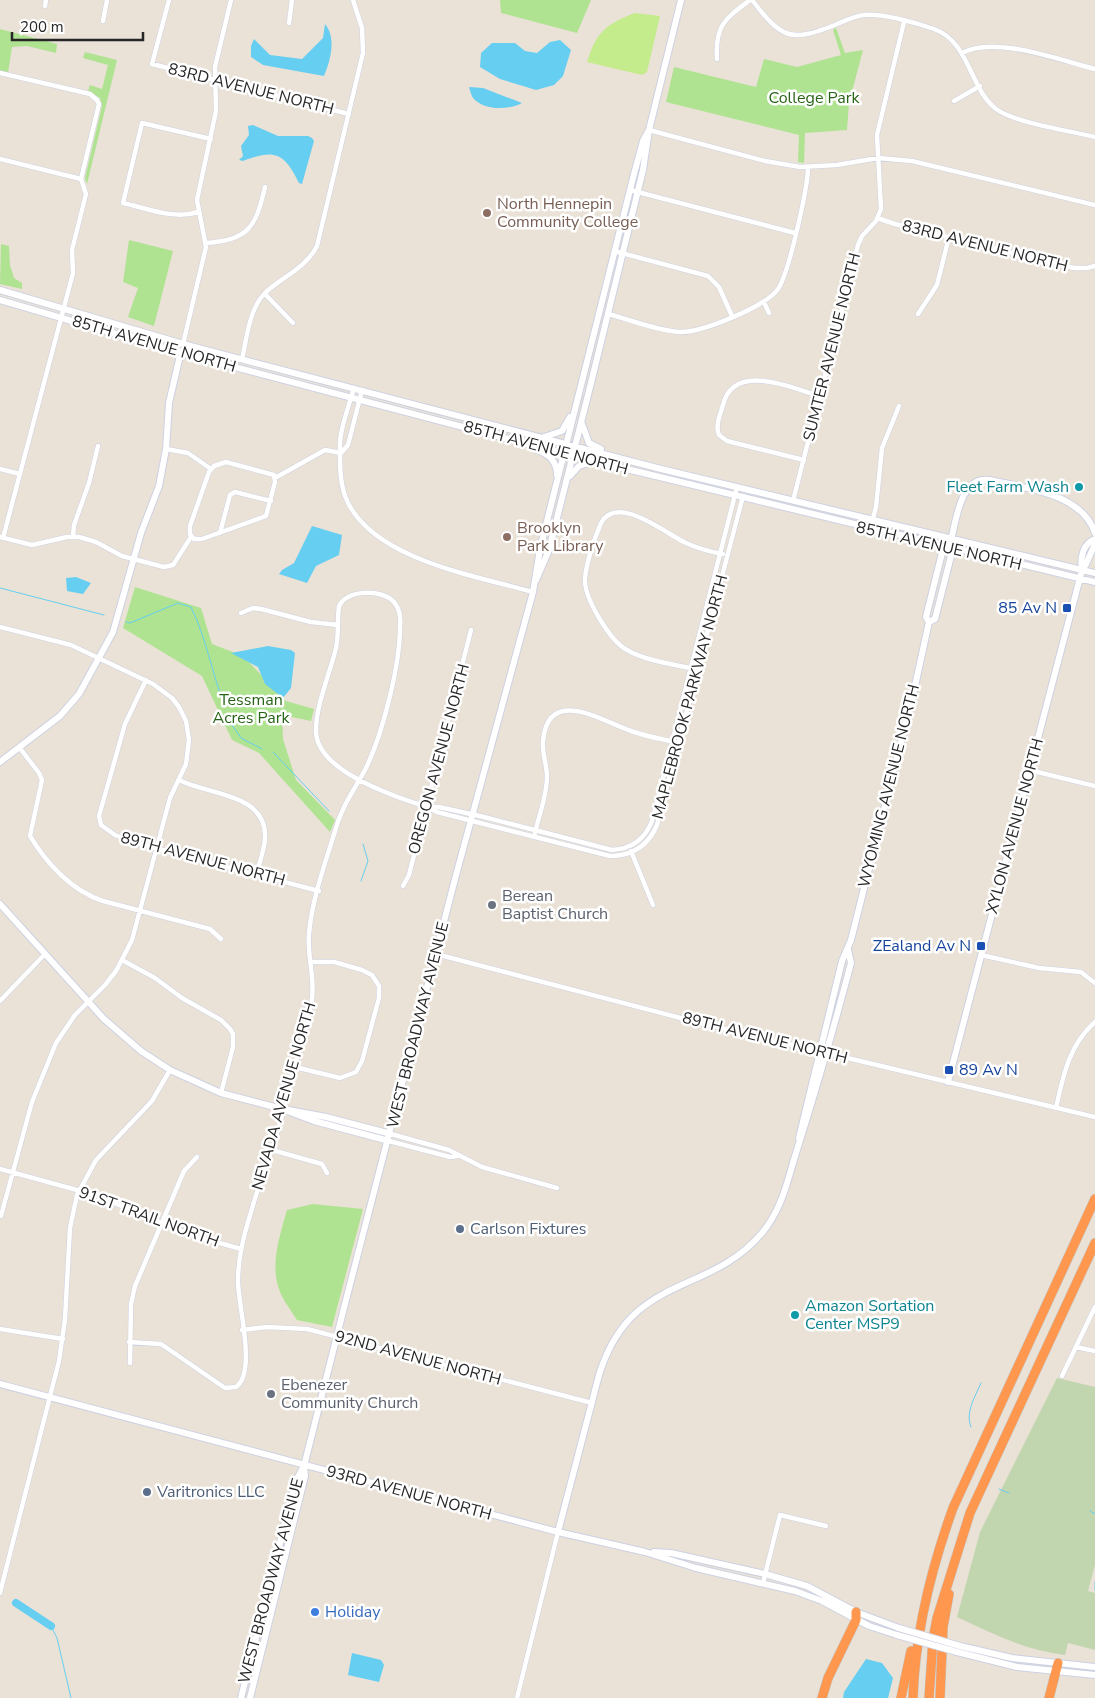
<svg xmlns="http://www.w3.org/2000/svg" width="1095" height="1698" font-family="'Nunito Sans',sans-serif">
	<rect width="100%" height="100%" fill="#eae2d7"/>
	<path fill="#afe391" d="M500,0H591L577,33L501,13Z
		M836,28L845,53L863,50L849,103L847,130L805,133L804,163L798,162L799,135L666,102L674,67L756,87L764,59L797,67L841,55L833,30Z
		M0,29L57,44L56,53L27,46L12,47L8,73L0,71Z
		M85,52L117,60L87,184L85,178L102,106L100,98L88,91L90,85L102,89L108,65L83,58Z
		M129,240L173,251L154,326L128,317L138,288L123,282Z
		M1,244L9,246L10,265L14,278L22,283V289L0,284Z
		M135,587L201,608L212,644L243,656L286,701L314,709L311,721L282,715L283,739L296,780L335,820L330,832L259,753L232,740L202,676L123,628Z
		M313,1204L363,1209L332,1327L297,1320C291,1310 281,1298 278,1286C271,1261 280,1235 287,1210Z"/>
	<path fill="#c1d5ae" d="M1057,1378L1095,1387V1565L1088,1591L1095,1593V1650L1068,1643L1065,1655C1025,1650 993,1634 957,1617L980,1532Z"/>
	<path fill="#c4eb8c" d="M635,13L660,16L647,72L642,75L587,62C596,32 606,24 635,13Z"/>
	<path fill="#66cef1" d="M325,24C337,38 330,62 324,76L263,65L251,57V46L254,39L270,55L302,59L323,38Z
		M560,40L571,50L563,76L554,85L536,90L500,79L480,67L481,53L492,43H515L525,51L537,53L550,42Z
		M469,87L483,88L522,103C509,110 484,111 473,98C471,95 470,90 469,87Z
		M253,125L278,136H308L312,138L314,141L302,184L299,183C284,152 274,149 243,161L239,160L243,156L241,146L249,135L248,126Z
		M312,526L342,535L339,555L316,566L307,583L279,574L282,570L294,563Z
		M76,577L91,583L83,594L67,591L66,578Z
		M268,646L291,650L295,653L291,688L283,698L265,684L258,667L231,653Z
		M352,1653L381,1660L384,1665L379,1682L348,1675Z
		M866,1659L882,1663L893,1678L888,1698H843L844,1692Z"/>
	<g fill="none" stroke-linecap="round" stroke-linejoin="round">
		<path stroke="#66cef1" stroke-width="1" d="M0,588L104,615
			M126,622L130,623L178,603L191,607C206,638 212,672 224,705
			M226,716L241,738L262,749
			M273,752L329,811
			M361,881L368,861L363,844
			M971,1427C965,1412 975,1397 981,1383
			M999,1489L1009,1493
			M1090,1511L1095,1514
			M1095,1582V1590
			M51,1626L57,1638L71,1698"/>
		<path stroke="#66cef1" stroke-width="8" d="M16,1603L51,1626"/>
		<g stroke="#cdd1e1" stroke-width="5.5">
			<path id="street" d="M169,0L152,64L349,114
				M752,0C781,38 790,43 835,25C844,21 854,16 864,15C882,13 917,23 934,29C970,42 969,88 996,109C1015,123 1070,131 1095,137
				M45,6L46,0
				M103,21L107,0
				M289,23L292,0
				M962,53C994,35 1059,60 1095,69
				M717,59C715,25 725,19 750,0
				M0,73L90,94L97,100L99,104L81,179L86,194L72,250L73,273L3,538
				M954,101L980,86
				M649,130L765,161L800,167L837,165L878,158L912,161L1095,205
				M0,159L81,179
				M630,190L795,233
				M198,212C174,220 146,208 123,203L142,123L211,139
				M877,218L895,224L1074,268H1087L1095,266
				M205,243C249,241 256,226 265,187
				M614,251L708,276L719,287L732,316
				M265,294L293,323
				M764,302L769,313
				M608,314C631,320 655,330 679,332C701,333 765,307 778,289C789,273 808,187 808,167
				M918,314L937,285L949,237
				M183,344L206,247L197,200L216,111L215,67L231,0
				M242,359C247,338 249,309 265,293C283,276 305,269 317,246L363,53L362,28L353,0
				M354,388C350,403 340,428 340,444C340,463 339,485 348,503C377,560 476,576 533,592
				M166,449L188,453L211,469
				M341,453L348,445L362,390
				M804,460L727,441L719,435C715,426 720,415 723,405C734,361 790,388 820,396
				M226,462L274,475L275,482L266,516L202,539H194L190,534V526L209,472L214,466Z
				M0,469L20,474
				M275,478L325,450L341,453
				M737,487L652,821C645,839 632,849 612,850L484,817L439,807H427L437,812L610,856C633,856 648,846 657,825L743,496
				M793,501L858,245L862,236L876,221L881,209L877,135L904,22
				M870,529L876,507L882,448L899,406
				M220,533L230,495L235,492L271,501
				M73,536L74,525L89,483L98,446
				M0,537L32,545L67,537H79L96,542L122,556L164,567L173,565L191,537
				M241,613L253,608L261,609L311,622L338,625
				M0,627L71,645L153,684L172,698L179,707L186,721L189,740L186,764L170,798L132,940L116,971L105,985L75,1015L56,1043L32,1102L1,1216
				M694,669C673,664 646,661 627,650C610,641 584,598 585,579C586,563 595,537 601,523C617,493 666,534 686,543C697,548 711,552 723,554
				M146,680L125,724L99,816L101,825L115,835L132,842L319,891
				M19,747L39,773L42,780L30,836C47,864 72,891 103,901L210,929L221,939
				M1029,770L1095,786
				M179,780C208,795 268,793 265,839C264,851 259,863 257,874
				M535,833C539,815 547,795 547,777C547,765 542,754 543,742C547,685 602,721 631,731C645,736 660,739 675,742
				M631,851L653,905
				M403,886L409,875L471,630
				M436,954L692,1021L1095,1117
				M981,955L1039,968L1081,972L1095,983
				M122,960L155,978L182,998L221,1020L230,1029L233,1034V1047L221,1093
				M0,1001L45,954
				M295,1067L340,1078L356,1072L362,1061L379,998V986L372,975L362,970L334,962H311
				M1056,1108C1063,1076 1069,1045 1095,1022
				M391,1134L449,1150L482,1167L557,1188
				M389,1141L450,1157L457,1156
				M272,1150L322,1164L327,1173
				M0,1169L95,1195L191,1235L241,1249
				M0,1329L63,1339
				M242,1330L267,1327L307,1329L592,1403
				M129,1342L161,1344L225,1388L236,1387C257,1372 238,1306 238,1281C238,1257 244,1235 251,1212C257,1190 265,1170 272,1149C283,1116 291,1081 300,1047C304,1031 309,1015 312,999C315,977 307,956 309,934C312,899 325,864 335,831C341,807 355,789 366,768C383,733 400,665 400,627C401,618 400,609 394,602C382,589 348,589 339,606C337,620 339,634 336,648C330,673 316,705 316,730C315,771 395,797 427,807
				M1076,1347L1095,1351
				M130,1363L131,1304L135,1286L184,1171L197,1157
				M1062,1376L1095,1307
				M763,1583L780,1515L826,1526
				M0,1593L59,1361L65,1319L70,1228L77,1195L96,1160L152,1101L170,1070
				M517,1698L558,1532"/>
		</g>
		<g stroke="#cdd1e1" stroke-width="8">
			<path id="secondary" d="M0,290L183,344L661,469L1095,573
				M0,300L181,353L585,459L1095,582
				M582,424L589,443L601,449
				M544,437L562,431L570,417
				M537,450C549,454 557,462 557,475
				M570,476L579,466L592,462
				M1082,570L1086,564L1095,544
				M536,580L549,550L592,379L643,170L649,130L681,0
				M929,622L935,619L951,556L949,548C956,526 958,475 990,480C1024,488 1082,493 1095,533
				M0,762L60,716L79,694L113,632L141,533L159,486L166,449L169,403L181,351
				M0,904L104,1019L141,1051L170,1070L221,1093L282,1109L314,1121L389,1141
				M948,1082L1082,570C1080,558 1083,543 1095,539
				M283,1109L326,1117L391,1134
				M799,1138L842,961L851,940L915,686L929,622L926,617L942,553L949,548
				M0,1384L558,1532L645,1552L696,1568L795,1591L822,1601L869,1626L897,1635
				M558,1532L599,1375C631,1272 708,1297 762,1233C782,1209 787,1182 796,1153C816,1090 834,1027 851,963L848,950
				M654,1552L671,1553L765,1574L807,1586L856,1612L899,1628
				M960,1646L1012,1658L1095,1667
				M957,1652L1017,1667L1095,1675
				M241,1698L295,1483L304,1466
				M250,1698L305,1476L304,1466L346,1300L455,879L533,592L540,549L634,174L643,141L649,130"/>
		</g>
		<g stroke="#c3c3c3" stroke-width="10">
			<path id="highway" d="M822,1698L828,1678L856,1620V1612
				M901,1698L911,1651
				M913,1698C915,1632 931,1569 953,1508L1095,1199
				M929,1698L933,1639L937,1618L970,1513L1095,1243
				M940,1698L943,1627L949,1594
				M1049,1698L1058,1663"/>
		</g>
		<use href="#street" stroke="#fff" stroke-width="4.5"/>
		<use href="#secondary" stroke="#fff" stroke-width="6"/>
		<use href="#highway" stroke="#ff984e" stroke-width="9"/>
		<g stroke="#cdd1e1" stroke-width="8" stroke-linecap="butt">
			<path id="secondary-bridge" d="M899,1628L960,1646
				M897,1635L957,1652"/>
		</g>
		<use href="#secondary-bridge" stroke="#fff" stroke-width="6"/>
	</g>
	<g fill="#8d6e63" stroke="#fff" stroke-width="2">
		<circle cx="487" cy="213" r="5"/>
		<circle cx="507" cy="537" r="5"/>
	</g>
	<g fill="#0f9aa8" stroke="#fff" stroke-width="2">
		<circle cx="1079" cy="487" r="5"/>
		<circle cx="795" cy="1315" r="5"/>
	</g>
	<g fill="#1a4fb4" stroke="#fff" stroke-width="2">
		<rect x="1062" y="603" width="10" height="10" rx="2.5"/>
		<rect x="976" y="941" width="10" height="10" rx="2.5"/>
		<rect x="944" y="1065" width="10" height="10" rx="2.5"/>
	</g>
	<g fill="#6b7280" stroke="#fff" stroke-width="2">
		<circle cx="492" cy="905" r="5"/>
		<circle cx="271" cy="1394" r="5"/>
	</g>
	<g fill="#5c6f8a" stroke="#fff" stroke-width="2">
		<circle cx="460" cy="1229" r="5"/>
		<circle cx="147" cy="1492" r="5"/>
	</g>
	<circle fill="#3f7fe0" stroke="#fff" stroke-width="2" cx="315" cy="1612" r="5"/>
	<g text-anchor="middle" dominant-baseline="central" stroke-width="5" stroke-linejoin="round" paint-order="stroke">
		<g font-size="16" fill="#272727" stroke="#fff">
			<text transform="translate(251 89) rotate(14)">83RD AVENUE NORTH</text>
			<text transform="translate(985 246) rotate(14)">83RD AVENUE NORTH</text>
			<text transform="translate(154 344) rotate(16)">85TH AVENUE NORTH</text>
			<text transform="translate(832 347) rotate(-76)">SUMTER AVENUE NORTH</text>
			<text transform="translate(546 448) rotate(15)">85TH AVENUE NORTH</text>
			<text transform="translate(939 546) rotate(13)">85TH AVENUE NORTH</text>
			<text transform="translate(690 697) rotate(-75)">MAPLEBROOK PARKWAY NORTH</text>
			<text transform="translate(439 759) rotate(-75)">OREGON AVENUE NORTH</text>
			<text transform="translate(889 786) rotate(-76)">WYOMING AVENUE NORTH</text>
			<text transform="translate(1015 826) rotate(-75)">XYLON AVENUE NORTH</text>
			<text transform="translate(203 859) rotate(15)">89TH AVENUE NORTH</text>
			<text transform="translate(418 1025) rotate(-76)">WEST BROADWAY AVENUE</text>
			<text transform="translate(765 1038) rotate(14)">89TH AVENUE NORTH</text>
			<text transform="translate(284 1096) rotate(-74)">NEVADA AVENUE NORTH</text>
			<text transform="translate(149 1217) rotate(20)">91ST TRAIL NORTH</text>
			<text transform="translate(418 1358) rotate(15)">92ND AVENUE NORTH</text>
			<text transform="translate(409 1493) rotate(15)">93RD AVENUE NORTH</text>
			<text transform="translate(271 1581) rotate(-75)">WEST BROADWAY AVENUE</text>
		</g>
		<g font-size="16" fill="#286417" stroke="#fff">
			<text x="814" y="98">College Park</text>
			<text x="251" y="700">Tessman<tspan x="251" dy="18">Acres Park</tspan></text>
		</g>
		<g font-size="16" fill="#785e54" stroke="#fff" text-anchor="start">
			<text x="497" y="204">North Hennepin<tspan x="497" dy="18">Community College</tspan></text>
			<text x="517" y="528">Brooklyn<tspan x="517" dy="18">Park Library</tspan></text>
		</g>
		<g font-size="16" fill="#0d838f" stroke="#fff" text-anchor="end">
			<text x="1069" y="487">Fleet Farm Wash</text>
			<text x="805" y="1306" text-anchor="start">Amazon Sortation<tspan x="805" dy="18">Center MSP9</tspan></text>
		</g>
		<g font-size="16" fill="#164399" stroke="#fff" text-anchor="end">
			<text x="1057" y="608">85 Av N</text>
			<text x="971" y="946">ZEaland Av N</text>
			<text x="959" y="1070" text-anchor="start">89 Av N</text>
		</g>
		<g font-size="16" fill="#5b616d" stroke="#fff" text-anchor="start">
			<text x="502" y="896">Berean<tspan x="502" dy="18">Baptist Church</tspan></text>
			<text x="281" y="1385">Ebenezer<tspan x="281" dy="18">Community Church</tspan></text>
		</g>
		<g font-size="16" fill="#4e5e75" stroke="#fff" text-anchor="start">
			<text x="470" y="1229">Carlson Fixtures</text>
			<text x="157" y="1492">Varitronics LLC</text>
		</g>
		<g font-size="16" fill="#366cbe" stroke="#fff" text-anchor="start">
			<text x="325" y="1612">Holiday</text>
		</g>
	</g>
	<path d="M12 32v8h131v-8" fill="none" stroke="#272727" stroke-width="2.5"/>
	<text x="20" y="32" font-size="15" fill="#272727" stroke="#ffffff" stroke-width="4" paint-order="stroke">200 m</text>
</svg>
